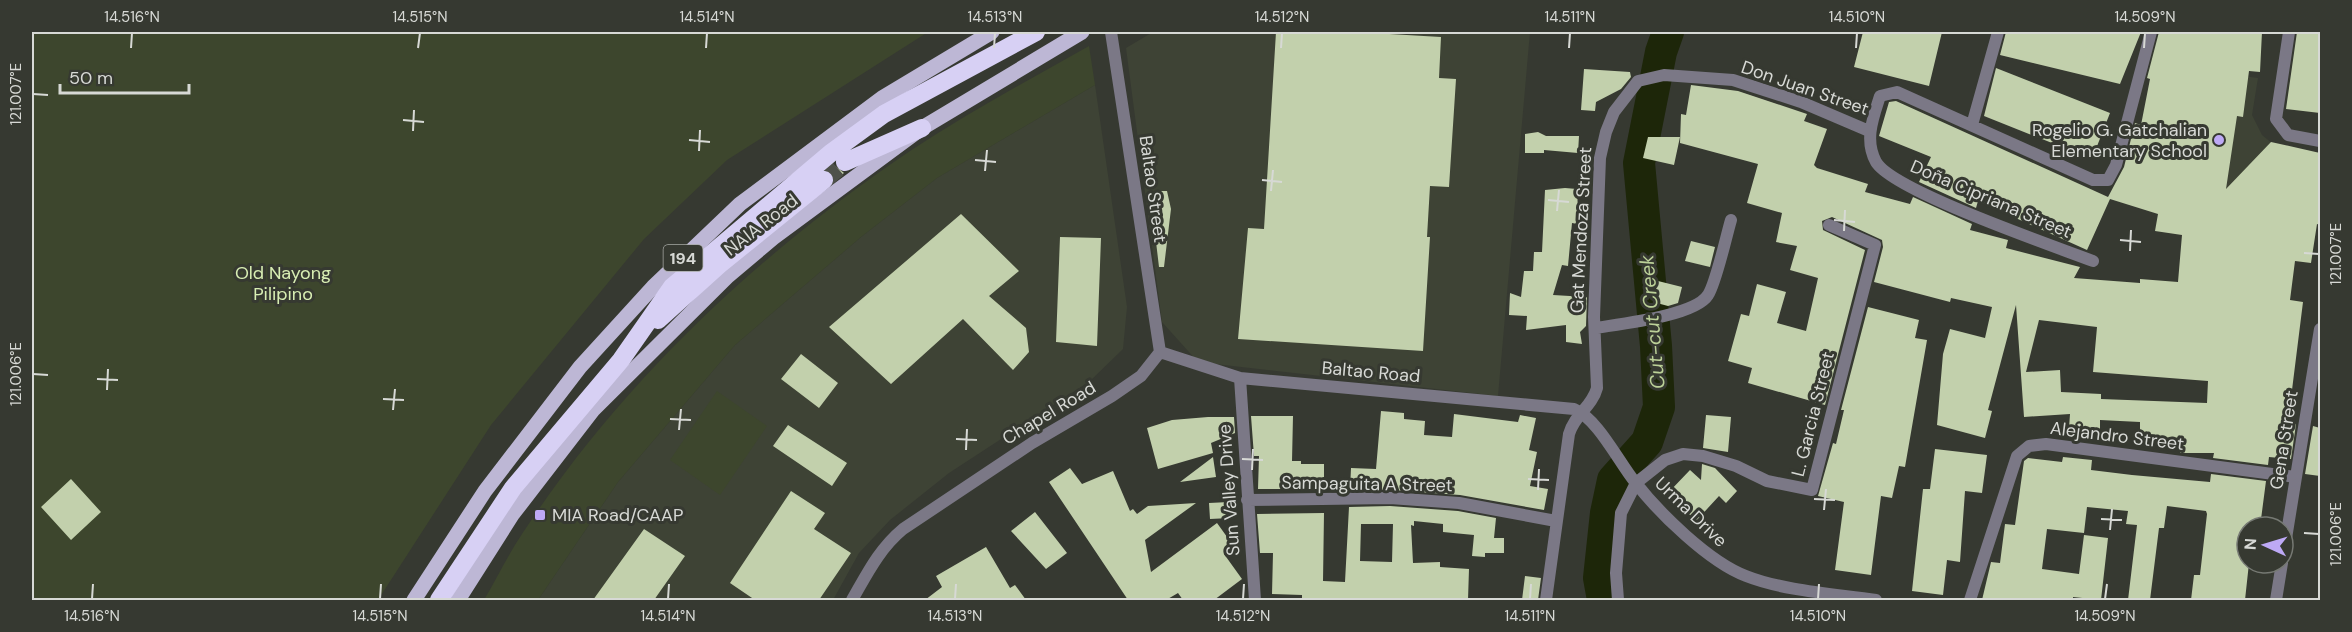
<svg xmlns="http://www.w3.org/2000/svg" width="2352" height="632" font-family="'DM Sans',sans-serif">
	<rect width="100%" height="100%" fill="#363931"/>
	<path fill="#3e4335" d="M1153,32H1530L1498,396L1198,362L1162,322L1126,48Z
		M2186,68L2258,78L2252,115L2262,135L2273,144L2219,205Z
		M1095,85L1127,307L1123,349L1090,381L949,473L890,520L859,553L833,600H538L618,482L735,345L861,237L937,178Z"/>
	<path fill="#3d462d" d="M32,32H928L727,160L644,239L491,425L378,600H32Z
		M1089,46L1095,85L937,178L861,237L735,345L618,482L538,600H484C497,578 508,555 522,534C624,379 760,252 913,149C970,112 1030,79 1089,46Z
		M717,391L767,426L720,495L670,460Z"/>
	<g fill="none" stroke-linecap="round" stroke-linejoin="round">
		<path stroke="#1d2609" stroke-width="32" d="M1603,600L1599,578L1606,513L1613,480L1647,442L1659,407L1656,346L1639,163L1661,52L1668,32"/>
	</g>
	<path fill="#c2d0ac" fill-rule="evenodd" d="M1276,32H1355L1441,37L1439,78L1456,79L1449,187L1430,186L1427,237H1430L1423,351L1238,339L1248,228L1264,229Z
		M1863,32H1942L1929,86L1854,67Z
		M2006,32H2141L2120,84L2000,55Z
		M2159,32H2262L2260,72L2249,71L2243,117L2237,116L2226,189L2271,142L2320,153V225L2317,224L2311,263L2295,261L2290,300L2303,302L2288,422L2296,424L2291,459L2269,457L2268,465L2213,458L2214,453H2180V438L2140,437V422L2100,420V429L2069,428L2070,414L2024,417L2016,305L1988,410L1992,411L1985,438L1937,425L1943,354L1950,329L1985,338L1992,307L1951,298L1950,302L1874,282L1883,247L1882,240L1832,217L1822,221L1823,230L1865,250L1825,405L1748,383L1752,368L1728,361L1741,314L1749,316L1757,284L1786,292L1777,323L1806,331L1818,278L1790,270L1797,246L1776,242L1782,213L1747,203L1758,164L1680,143L1681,114L1686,115L1691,85L1738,91L1807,114L1804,121L1827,129L1814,165L1817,168L1868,184L1865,192L1910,204L1913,197L1972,224L1970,230L2008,240L2006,248L2080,267L2074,278L2140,283V279L2178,282L2182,235L2155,231L2158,214L2110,199L2087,250L1978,201L1976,208L1919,182L1931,157L1879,136L1889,102L1896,101L2108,197L2124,167L2135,123L2141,125L2150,79L2147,78ZM2039,320L2097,327L2093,372L2208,381L2207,403L2101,399V394L2061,392L2060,370L2026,372Z
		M2297,32L2320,34V113L2286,109Z
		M1996,68L2110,113L2092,159L1984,116Z
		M1584,69L1630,72L1631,77L1621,89L1596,102L1595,111L1581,110Z
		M1538,132L1546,136H1579L1578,153L1544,150V153H1525V134Z
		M1648,137H1680L1674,165L1643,158Z
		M834,165L844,173L835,180L828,170Z
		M1565,188L1577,189L1578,211H1590L1589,226L1572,223L1568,266L1562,265L1553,295L1587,297L1586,326L1580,332L1582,344L1566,342V325L1526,330L1527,316L1509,315L1510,293L1521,297L1524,271H1533L1534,252H1542L1545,190Z
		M1150,191H1167L1171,209L1164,267H1159Z
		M961,214L1019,271L989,296L1026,328L1029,352L1013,370L963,319L891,384L829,327Z
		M1060,237L1101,238L1097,346L1056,342Z
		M1691,241L1715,247L1710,267L1685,261Z
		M1658,281L1682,287L1678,303L1668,306L1653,302Z
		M1868,307L1919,320L1915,338L1927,340L1905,467L1899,466L1892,498L1881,496L1871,575L1835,570L1844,502L1818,496L1833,443L1836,444L1844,410H1841Z
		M801,354L838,383L819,408L781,379Z
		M1381,411L1404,413V419L1425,421L1424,435L1452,437L1454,414L1518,422L1520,415L1536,418L1529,450L1537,452L1530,486L1548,489L1544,510L1460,495L1391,490H1350L1351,468L1376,469Z
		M1706,415L1731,417L1728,452L1703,448Z
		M1251,416H1293L1292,461H1301V464H1324V489H1258L1259,456H1254Z
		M1208,417H1234L1235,433L1211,443L1213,453L1158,469L1147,428L1172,420Z
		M788,425L847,463L832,486L773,446Z
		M2313,426L2320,428V476L2305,474Z
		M1935,449L1987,455L1982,493L1965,491L1960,562L1947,560L1943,595L1912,591L1923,489H1930Z
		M1213,457L1216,477L1180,482Z
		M2063,457L2092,460L2091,470L2132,475L2210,482L2211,474L2266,481L2260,527H2247V563H2249L2245,600H2191L2194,575H2200L2207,514L2206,511L2167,506L2164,528H2159L2150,600H2128L2137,525L2126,524L2128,511L2087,507L2084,533L2047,529L2042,569L2079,574L2084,535L2108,538L2101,600L2073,597V600H1982L1991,562L2000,563L2005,524L2015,525L2024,461L2028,458L2062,462Z
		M1702,464L1715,468L1737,491L1726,503L1719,496L1696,521L1668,493L1690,470L1701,480Z
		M1070,468L1082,484L1113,471L1130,511L1133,509L1137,514L1148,506L1196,503L1145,540L1151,572L1217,523L1235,548L1224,554L1242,579L1214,600H1183L1178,593L1166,600H1128L1049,482Z
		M71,479L101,512L71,540L41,507Z
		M791,491L825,513L814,529L851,553L819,600H755L730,583Z
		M1229,502L1230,518L1210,519L1209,503Z
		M1390,506L1458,511L1496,518L1494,538H1504V553H1485V557L1472,556L1474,535L1443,532V524L1414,521V526L1411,525L1413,563L1440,562V567L1469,569L1468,600H1302V595L1272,594L1273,553H1260L1257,514L1324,513L1323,581L1345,582L1349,507ZM1361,524H1393L1392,562L1360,561Z
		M1035,512L1067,553L1046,569L1011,531Z
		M644,529L685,556L654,600H593Z
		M986,547L1010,588L1015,585L1026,600H925L942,587L936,576Z
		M1525,576L1541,578L1538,600H1522Z"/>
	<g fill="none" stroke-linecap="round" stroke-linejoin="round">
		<path stroke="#4e514a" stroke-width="18" stroke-dasharray="18 9" stroke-linecap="butt" d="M824,180L845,162"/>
		<path stroke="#7b7886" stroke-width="12" d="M1111,32L1160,352
			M2289,32L2276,119L2288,135L2320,141
			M1972,125L1998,32
			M2093,261C2054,246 1893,191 1876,162C1864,140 1873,118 1880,96L1897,92L2093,180H2108L2116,165L2151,32
			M1595,328C1619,324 1695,316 1708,295C1716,283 1726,237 1731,220
			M1160,352L1240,378L1574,409C1598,419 1618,461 1635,482C1659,513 1709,562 1746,576C1784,591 1836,594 1876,600
			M1240,378L1255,600
			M1247,500L1390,498L1459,503L1556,521
			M2283,557L2320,329
			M852,600C867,574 879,549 903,529L1032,443L1112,396L1141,376L1160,352
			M1546,600L1569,434C1574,415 1592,407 1597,388L1594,317L1600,158L1606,132L1614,112L1638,81L1664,75L1733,80L1801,102L1869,131
			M1618,600L1616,573L1621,513L1636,483L1665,460L1683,454L1703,456L1736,466L1767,481L1812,490L1875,245L1829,225
			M1970,600L2017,456L2029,446L2046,444L2296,477
			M2276,600L2282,563"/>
		<path stroke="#bdb7d5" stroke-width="15" d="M414,600L485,491L580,367L653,287L740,204L882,98L992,32
			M458,600L512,515L593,410L728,276L773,238L922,128L1082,32"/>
		<path stroke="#d7d0f4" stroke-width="18" d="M845,162L922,128
			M658,320L719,265L824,180
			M439,600L513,488L621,360L672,287L832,152L884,114L1036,32"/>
	</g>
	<path fill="none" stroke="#d7d9d5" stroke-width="2" d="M131,48L132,33M418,48L420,33M706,48L707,33M994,48L995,33M1281,48L1282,33M1569,48L1570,33M1856,48L1857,33M2144,48L2145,33M33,94L48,95M403,120L424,122M413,131L414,110M689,140L710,142M699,151L700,130M975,160L996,162M985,171L987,150M1262,180L1282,182M1271,191L1273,170M1548,200L1569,202M1557,211L1559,190M1834,220L1855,222M1844,231L1845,210M2120,240L2141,242M2130,251L2131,230M2304,253L2319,254M33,374L48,375M97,379L118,380M107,390L108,369M383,399L404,400M393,410L395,389M670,419L691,420M679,430L681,409M956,439L977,440M966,450L967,429M1242,459L1263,460M1252,470L1253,449M1528,479L1549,480M1538,490L1539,469M1814,499L1835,500M1824,510L1826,489M2101,519L2122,520M2110,530L2112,509M2304,533L2319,534M92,599L93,584M380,599L381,584M668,599L669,584M955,599L956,584M1243,599L1244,584M1530,599L1531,584M1818,599L1819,584M2105,599L2107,584"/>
	<g fill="#bda9f5" stroke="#363931" stroke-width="2">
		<circle cx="2219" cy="140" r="6"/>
		<rect x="534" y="509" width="12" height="12" rx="3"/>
	</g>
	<g text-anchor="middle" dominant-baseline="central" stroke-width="6" stroke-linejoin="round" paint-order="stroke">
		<rect fill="#363931" stroke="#a7a9a4" stroke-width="1.5" x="663.5" y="245" width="39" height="26" rx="4.5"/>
		<g font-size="16" font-weight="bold" fill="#d7d9d5">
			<text x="683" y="258">194</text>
		</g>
		<g font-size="18" fill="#d7d9d5" stroke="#363931">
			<text transform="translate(1805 88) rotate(19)">Don Juan Street</text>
			<text transform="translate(1153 189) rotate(82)">Baltao Street</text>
			<text transform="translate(1991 199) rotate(23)">Doña Cipriana Street</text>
			<text transform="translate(761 225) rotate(-38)">NAIA Road</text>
			<text transform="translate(1581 230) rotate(-87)">Gat Mendoza Street</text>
			<text transform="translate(1371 372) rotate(5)">Baltao Road</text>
			<text transform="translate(1049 413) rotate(-31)">Chapel Road</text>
			<text transform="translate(1813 414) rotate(-76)">L. Garcia Street</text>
			<text transform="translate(2117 436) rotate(7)">Alejandro Street</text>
			<text transform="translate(2284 440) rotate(-81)">Gena Street</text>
			<text transform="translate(1367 484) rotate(1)">Sampaguita A Street</text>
			<text transform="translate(1229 490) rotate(-94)">Sun Valley Drive</text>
			<text transform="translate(1691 512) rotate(44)">Urma Drive</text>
		</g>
		<g font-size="18" fill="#d7d9d5" stroke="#363931" text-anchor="end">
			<text x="2207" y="130">Rogelio G. Gatchalian<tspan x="2207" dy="21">Elementary School</tspan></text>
			<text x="552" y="515" text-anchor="start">MIA Road/CAAP</text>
		</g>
		<g font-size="18" fill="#d8eeb3" stroke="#363931">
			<text x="283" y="273">Old Nayong<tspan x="283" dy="21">Pilipino</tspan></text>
		</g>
		<g font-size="20" font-style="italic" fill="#bcd198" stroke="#363931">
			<text transform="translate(1652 322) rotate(-95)">Cut-cut Creek</text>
		</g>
	</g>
	<rect width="2352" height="632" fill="none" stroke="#363931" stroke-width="66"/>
	<g transform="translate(2265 545) rotate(274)"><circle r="28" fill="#363931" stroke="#767973" stroke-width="1.5"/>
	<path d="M0-4.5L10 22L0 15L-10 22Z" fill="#bda9f5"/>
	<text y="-9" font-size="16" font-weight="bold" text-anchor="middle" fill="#d7d9d5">N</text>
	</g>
	<path d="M60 84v9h129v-9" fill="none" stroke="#d7d9d5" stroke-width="3"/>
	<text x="69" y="84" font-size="18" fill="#d7d9d5" stroke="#363931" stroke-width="4.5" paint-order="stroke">50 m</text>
	<rect x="33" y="33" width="2286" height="566" fill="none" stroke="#d7d9d5" stroke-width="2"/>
	<g font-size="15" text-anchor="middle" fill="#d7d9d5">
		<text x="132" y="22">14.516°N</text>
		<text x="420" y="22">14.515°N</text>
		<text x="707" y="22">14.514°N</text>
		<text x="995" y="22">14.513°N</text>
		<text x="1282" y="22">14.512°N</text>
		<text x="1570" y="22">14.511°N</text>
		<text x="1857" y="22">14.510°N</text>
		<text x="2145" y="22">14.509°N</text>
		<text transform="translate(16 94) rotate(-90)" y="5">121.007°E</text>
		<text transform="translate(2336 254) rotate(-90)" y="5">121.007°E</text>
		<text transform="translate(16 374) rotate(-90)" y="5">121.006°E</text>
		<text transform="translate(2336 534) rotate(-90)" y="5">121.006°E</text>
		<text x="92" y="621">14.516°N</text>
		<text x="380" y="621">14.515°N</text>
		<text x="668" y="621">14.514°N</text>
		<text x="955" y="621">14.513°N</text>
		<text x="1243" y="621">14.512°N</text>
		<text x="1530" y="621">14.511°N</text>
		<text x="1818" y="621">14.510°N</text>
		<text x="2105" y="621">14.509°N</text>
	</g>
</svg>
